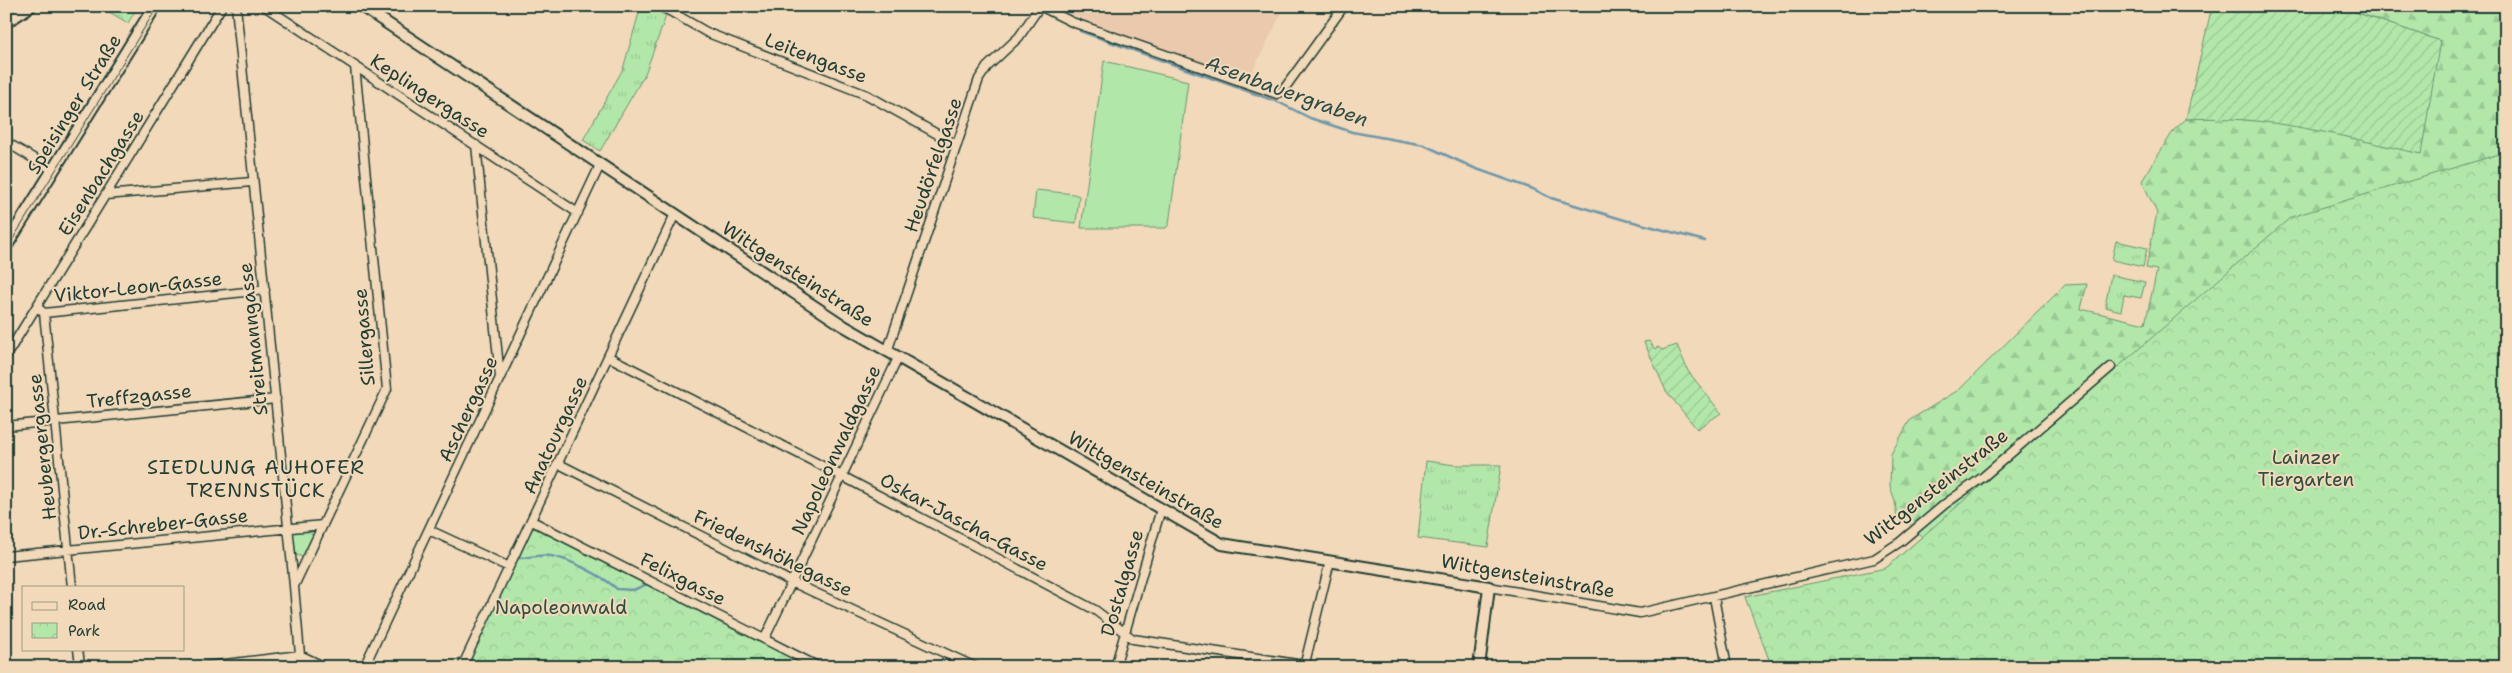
<svg xmlns="http://www.w3.org/2000/svg" width="2512" height="673" font-family="'Shantell Sans',sans-serif">
	<defs>
		<pattern id="grass-tufts" width="24" height="20" patternUnits="userSpaceOnUse" patternTransform="scale(1.25)"><rect width="24" height="20" fill="#b1e8aa"/><path d="M3 7l-1-3M5 7V3M7 7l1-3M15 17l-1-3M17 17v-4M19 17l1-3" fill="none" stroke="#98c893"/></pattern>
		<pattern id="forest-firs" width="22" height="20" patternUnits="userSpaceOnUse" patternTransform="scale(1.25)"><rect width="22" height="20" fill="#b1e8aa"/><path d="M5 1l3.5 6h-7zM16 11l3.5 6h-7z" fill="#98c893"/></pattern>
		<pattern id="park-crowns" width="20" height="18" patternUnits="userSpaceOnUse" patternTransform="scale(1.25)"><rect width="20" height="18" fill="#b1e8aa"/><path d="M2 6a3 3 0 1 1 6 0M12 15a3 3 0 1 1 6 0" fill="none" stroke="#98c893"/></pattern>
		<pattern id="garden-furrows" width="10" height="10" patternUnits="userSpaceOnUse" patternTransform="scale(1.25)"><rect width="10" height="10" fill="#b1e8aa"/><path d="M-1 1l2-2M0 10L10 0M9 11l2-2" fill="none" stroke="#98c893"/></pattern>
	</defs>
	<rect width="100%" height="100%" fill="#f1d9b9"/>
	<filter id="ink" filterUnits="userSpaceOnUse"><feTurbulence type="fractalNoise" baseFrequency=".02" numOctaves="2"/><feDisplacementMap in="SourceGraphic" scale="10" xChannelSelector="R" yChannelSelector="G"/><feConvolveMatrix kernelMatrix="1 2 1 2 8 2 1 2 1" color-interpolation-filters="sRGB"/></filter>
	<g filter="url(#ink)">
		<path fill="#eac9ac" d="M1055,6H1285L1249,78L1082,19Z"/>
		<path fill="url(#grass-tufts)" stroke="#68926f" d="M641,6H648L666,16L645,74L600,151L583,140L623,69Z
			M2116,241L2147,248L2143,267L2112,260Z
			M2111,275L2145,282L2141,298L2124,295L2121,311L2105,307Z
			M1426,461L1455,465H1501L1488,547L1418,538Z
			M309,530L313,536L303,557L294,554L292,538L295,531Z"/>
		<path fill="url(#forest-firs)" stroke="#68926f" d="M2337,6H2506V667L2023,449L1987,480L1994,502L2246,667H1772L1759,632L1773,622L1886,568L1922,537L1909,523L1897,518L1895,502L1890,486L1891,454L1910,420L1960,389L2065,285L2087,284L2081,309L2145,324L2157,270L2146,268L2157,213L2142,181L2174,130L2186,119L2217,117L2270,121L2440,41Z"/>
		<path fill="url(#park-crowns)" stroke="#68926f" d="M99,6H138L128,23Z
			M2506,152V667H1772L1745,597L1886,568L2291,217Z
			M536,528H538L811,667H466L530,530Z"/>
		<path fill="url(#garden-furrows)" stroke="#68926f" d="M2212,6H2337L2440,41L2421,154C2343,137 2266,114 2186,119Z
			M1649,341L1655,349L1658,347L1662,350L1677,345L1688,371L1721,413L1697,429L1666,391L1644,342Z"/>
		<path fill="#b1e8aa" stroke="#68926f" d="M1104,61L1188,81L1169,224L1166,228H1081Z
			M1036,190L1074,194L1079,196L1076,223L1033,218Z"/>
		<g fill="none" stroke-linecap="round" stroke-linejoin="round">
			<path stroke="#6c98ad" stroke-width="2.5" d="M1080,31L1278,102L1310,118L1352,132L1424,145L1474,168L1533,189L1551,198L1628,221
				M1630,221L1705,241
				M519,558C529,558 541,554 551,556C570,559 604,577 617,589L633,590L645,585"/>
			<g stroke="#1f3d34" stroke-width="11">
				<path id="minor" d="M236,6L294,586L300,655L295,667
					M264,6L578,213
					M661,6L708,33L867,95L957,145
					M1040,6L1072,22L1277,94L1284,89L1344,6
					M6,142L53,170
					M476,145L500,377
					M106,195L252,182
					M37,307L44,313L72,587
					M44,313L265,290
					M887,352L979,79L987,67L1019,37L1040,6
					M6,356L222,6
					M609,357L842,476L1095,610L1133,639L1317,667
					M6,426L276,399
					M559,464L792,582L975,667
					M532,521L819,667
					M429,530L509,567
					M6,556L323,525
					M295,584L387,389L355,66
					M1489,587L1640,613L1874,559L1900,542L1945,504L1983,477L2111,367
					M1714,597L1727,667
					M765,638L898,358
					M78,649L80,664
					M200,667L300,655L325,667
					M364,667L600,165
					M462,667L675,214
					M1115,667L1161,509
					M1304,667L1330,561"/>
			</g>
			<g stroke="#1f3d34" stroke-width="14">
				<path id="tertiary" d="M361,6L844,326L1222,544L1489,587L1479,667"/>
			</g>
			<g stroke="#1f3d34" stroke-width="15">
				<path id="secondary" d="M6,22L30,6
					M6,246L155,6"/>
			</g>
			<use href="#minor" stroke="#f1d9b9" stroke-width="8"/>
			<use href="#tertiary" stroke="#f1d9b9" stroke-width="10"/>
			<use href="#secondary" stroke="#f1d9b9" stroke-width="11"/>
			<path stroke="#1f3d34" stroke-width="1" d="M6,250L158,6"/>
		</g>
	</g>
	<g text-anchor="middle" dominant-baseline="central" stroke-width="4" stroke-linejoin="round" paint-order="stroke">
		<g font-size="19" fill="#1f3d34" stroke="#f1d9b9">
			<text transform="translate(816 58) rotate(21)">Leitengasse</text>
			<text transform="translate(430 96) rotate(33)">Keplingergasse</text>
			<text transform="translate(74 104) rotate(-58)">Speisinger Straße</text>
			<text transform="translate(933 165) rotate(-71)">Heudörfelgasse</text>
			<text transform="translate(101 173) rotate(-58)">Eisenbachgasse</text>
			<text transform="translate(798 274) rotate(33)">Wittgensteinstraße</text>
			<text transform="translate(138 287) rotate(-6)">Viktor-Leon-Gasse</text>
			<text transform="translate(364 337) rotate(-95)">Sillergasse</text>
			<text transform="translate(253 339) rotate(-96)">Streitmanngasse</text>
			<text transform="translate(139 396) rotate(-6)">Treffzgasse</text>
			<text transform="translate(468 409) rotate(-65)">Aschergasse</text>
			<text transform="translate(555 435) rotate(-65)">Anatourgasse</text>
			<text transform="translate(42 447) rotate(-96)">Heubergergasse</text>
			<text transform="translate(836 450) rotate(-65)">Napoleonwaldgasse</text>
			<text transform="translate(1146 480) rotate(30)">Wittgensteinstraße</text>
			<text transform="translate(1936 487) rotate(-38)">Wittgensteinstraße</text>
			<text transform="translate(964 522) rotate(28)">Oskar-Jascha-Gasse</text>
			<text transform="translate(163 524) rotate(-6)">Dr.-Schreber-Gasse</text>
			<text transform="translate(773 553) rotate(26)">Friedenshöhegasse</text>
			<text transform="translate(1528 576) rotate(10)">Wittgensteinstraße</text>
			<text transform="translate(683 579) rotate(27)">Felixgasse</text>
			<text transform="translate(1122 583) rotate(-74)">Dostalgasse</text>
		</g>
		<g font-size="19" fill="#2e4e40" stroke="#f1d9b9">
			<text x="2306" y="457">Lainzer<tspan x="2306" dy="22">Tiergarten</tspan></text>
			<text x="561" y="607">Napoleonwald</text>
		</g>
		<g font-size="20" font-style="italic" fill="#2c4c48" stroke="#f1d9b9">
			<text transform="translate(1287 91) rotate(20)">Asenbauergraben</text>
		</g>
		<g font-size="20" letter-spacing="1" fill="#1f3d34" stroke="#f1d9b9">
			<text x="256" y="467">SIEDLUNG AUHOFER<tspan x="256" dy="23">TRENNSTÜCK</tspan></text>
		</g>
	</g>
	<rect width="2512" height="673" fill="none" stroke="#f1d9b9" stroke-width="25"/>
	<rect x="12" y="12" width="2487" height="648" fill="none" stroke="#1f3d34" stroke-width="2" filter="url(#ink)"/>
	<rect x="22" y="586" width="162" height="65" fill="#f1d9b9" stroke="#9d9b84"/>
	<rect x="32" y="602" width="25" height="8" fill="#f1d9b9" stroke="#9d9b84"/>
	<text x="68" y="610" font-size="15" fill="#1f3d34">Road</text>
	<rect x="32" y="623" width="25" height="15" fill="url(#park-crowns)" stroke="#9d9b84"/>
	<text x="68" y="636" font-size="15" fill="#1f3d34">Park</text>
</svg>
